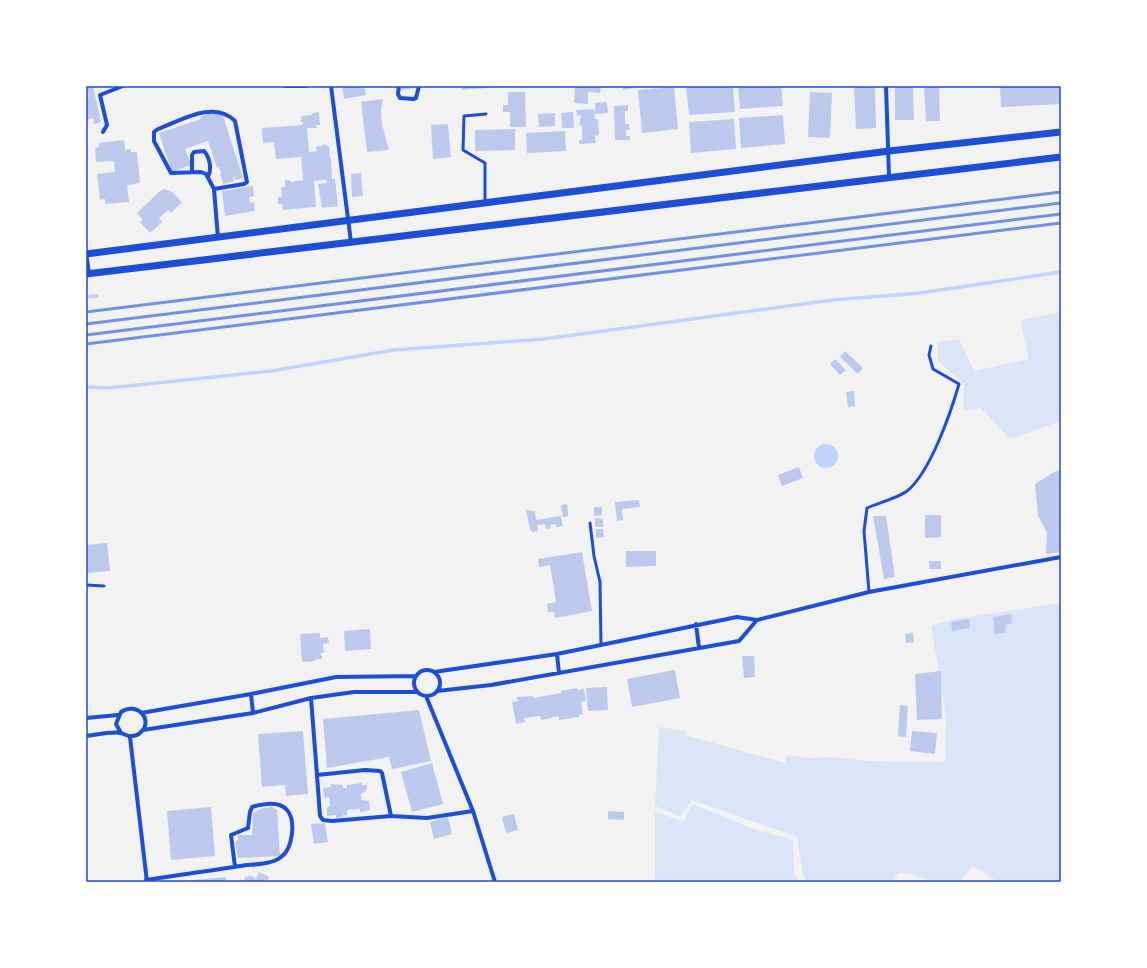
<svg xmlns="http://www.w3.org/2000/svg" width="1147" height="968" font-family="'Zilla Slab',serif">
	<rect width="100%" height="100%" fill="#f2f2f2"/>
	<path fill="#dbe4f7" d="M1061,312V421L1010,439L981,408L963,410L964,384L937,360L938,342L959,339L974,371L1028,359L1021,320Z
		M1061,603V882H998L973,866L960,882C948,882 937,882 925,879C915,876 910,872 898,873L893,882H807L803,875L797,837L692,800L680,817L655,806L659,727L685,731V735L785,763L787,755L808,758L831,757L868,761L945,762L946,714L931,626L954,619Z
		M693,804L756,830L793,840L794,873L799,882H655V812L683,821Z"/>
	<path fill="#bfd3fe" d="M814 456a12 12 0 1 1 24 0a12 12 0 1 1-24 0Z"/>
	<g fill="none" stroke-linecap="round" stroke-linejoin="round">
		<path stroke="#bfd3fe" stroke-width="3.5" d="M86,297L97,296
			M86,387L109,388L271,371L394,350L544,339L833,300L920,293L1061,272"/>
	</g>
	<path fill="#bdc9ec" d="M86,86H93L101,122L94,124L93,118L87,120L88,125L86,126Z
		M342,86H364L366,95L344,99Z
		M402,86H414L410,89L401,90Z
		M461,86H498V87L462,90Z
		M575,86H601L600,93L588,92V104L574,103Z
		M623,86H639V87L623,90Z
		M686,86H733L735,112L689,115Z
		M738,86H781L783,106L740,109Z
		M854,86H875L876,128L856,129Z
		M895,86H913L914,120H895Z
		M924,86H939L940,121H926Z
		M1000,86H1061V104L1001,107Z
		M674,87L678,129L642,133L638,90Z
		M508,92H525L526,127H510V112H503V105H508Z
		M810,92L832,93L830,138L808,137Z
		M383,99L381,111L382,124L389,150L367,152L361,102Z
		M607,102L608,113L595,114V103Z
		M628,105V111H625V124H629L630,130H626V136H630V140H615L614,106Z
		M594,109L595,119H598L599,135L595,136L596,143L579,144V140H582V125L579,126L581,115L577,116L576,110Z
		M214,112L223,116L243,178L236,180L234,177L233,178L234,181L223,184L220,174L221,173L219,167L217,168L208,141L185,149L191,165L172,172L159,133L201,119L200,117Z
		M319,112L320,125H316L317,128H307L309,152L317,151L316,146H323L322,144L329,146L330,158H331L332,179H335L338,206L322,208L318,184L327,183L326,180L314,181L316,207L283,210L282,204H278V197H282L281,187H285V180H290L291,182L303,180L301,157L276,159L274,142L263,143L262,128L303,125V122H300L302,116L312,115V113Z
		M573,112L574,128H562L561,113Z
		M555,113V126L539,127L538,114Z
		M783,115L785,144L741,148L739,118Z
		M734,119L736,149L691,153L689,122Z
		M448,124L451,157L433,159L431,125Z
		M515,129V150L475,151V130Z
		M565,131L566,151L527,153L526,133Z
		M124,140L125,150L131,149V152H137L140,183L127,185L129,202L105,204V199L100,200L97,174L115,172L114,161L96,162L95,148L99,147V143Z
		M361,173L363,196L352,197L351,174Z
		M253,186L254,196L249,197L250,203L254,202L255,211L225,216L222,191Z
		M165,189L172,192L182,202L171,213L168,210L159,218L162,222L150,233L140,222L143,220L137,213L160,191Z
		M845,351L863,368L858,374L840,357Z
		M835,359L846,370L840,375L830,364Z
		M854,391L855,406L848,407L846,392Z
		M799,467L803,478L782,486L778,475Z
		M1061,470V552L1046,554L1047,533L1038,516L1035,484L1054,472Z
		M639,500L640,507L622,509L623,520L617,521L615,502Z
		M567,504L568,516L563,517L561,505Z
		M594,507H602V515L594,516Z
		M526,510L535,511L536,520L561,516L563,526L556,527V524L550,525L551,528L546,529L545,524L537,525L538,531L532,532L530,529Z
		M925,515H941V537L925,538Z
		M873,516H886L895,577L884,579Z
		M595,518L603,519V527H595Z
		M596,529H603L604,537L596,538Z
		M107,543L110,571L86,573V545Z
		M626,551H656V566L626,567Z
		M582,552L592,611L555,618L554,612H548L547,604L556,602L550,565L539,567L538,559Z
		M929,561H941V569H929Z
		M1011,614L1012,623L1006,625L1005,633L995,634L993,617Z
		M969,619L970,628L952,631L951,622Z
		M370,629L371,649L345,651L344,631Z
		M320,633V638L328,637L329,643L323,644L324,653H321L322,659H316L315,661L302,662L300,634Z
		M913,633L914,642L906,643L905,634Z
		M742,656H754L755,677L744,678Z
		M675,670L680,698L632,707L627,679Z
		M941,671L942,719L917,720L915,674Z
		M607,687L608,710L588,711L586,688Z
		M577,688V690L584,689L586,701L581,702L583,714L579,715V717L559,720V716L541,720L540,716L524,718L525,722L516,724L512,702L518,701L516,697L532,696L534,698L561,693V691Z
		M900,705L908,706L906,737L898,736Z
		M419,710L431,761L392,769L389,757L327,768L323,719Z
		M303,731L308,794L286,796L285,785L262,787L258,734Z
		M912,731L937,733L935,754L910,751Z
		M432,763L443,804L412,812L401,772Z
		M362,783V785H367V790L361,794V800L369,801L370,810L360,812V809L347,810V815H343V817L336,818V815L327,816V807L330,806L329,797L324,798L323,788L331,787L330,784L343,785V788H347V785Z
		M211,807L215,856L171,860L167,811Z
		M272,807L277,810L280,856L238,858L235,842L238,840V835H252L253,813L263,808Z
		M608,811L624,812V820L608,819Z
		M514,814L518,830L506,833L502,817Z
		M448,817L452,834L434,839L430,822Z
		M325,823L328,842L314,844L311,824Z
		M259,872L269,877L267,882H243L246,876L248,877L249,875L256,879Z
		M226,877V882H182V881Z"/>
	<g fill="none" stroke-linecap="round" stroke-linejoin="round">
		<path stroke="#1d4ed8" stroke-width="3" d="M485,202V163L463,150L464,116L486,114
			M590,523L594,556L600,582L601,645
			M86,585L104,586
			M869,592L864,531L867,508C878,503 898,498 907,491C930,473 951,412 959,384L933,369L929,355L931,346"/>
		<path stroke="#1d4ed8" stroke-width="4" d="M285,86H306
			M331,86L351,242
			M399,86L398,94L400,98L413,99L416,98L419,86
			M886,86L889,176
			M103,132L107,125L100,95L123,86
			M192,172V155L194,152L204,151C210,158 212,169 208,177
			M214,189L206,174L201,172L171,173L154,141V132L158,129C182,120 214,100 235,121L247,182L244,184L214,189L218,238
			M86,252L89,274
			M696,624L699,648
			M557,654L559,673
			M414 683a13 13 0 1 1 26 0a13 13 0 1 1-26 0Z
			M434,672L557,654L737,617L757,620L869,592L1061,557
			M437,691L491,685L739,641L757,620
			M251,694L253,713
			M426,696L473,811L495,882
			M311,698L317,775L365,770L380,771L382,773L391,816
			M141,713L251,694L336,677L416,676
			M86,718L118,715
			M143,730L253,713L311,698L354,692H418
			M86,736C95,735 113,731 121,733C125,734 127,737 132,736C136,736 138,735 141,732C154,720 137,701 121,712L116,724L121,733
			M130,737L147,882
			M317,775L320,816L323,820L332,821L391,816L427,818L473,811
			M146,880C178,875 209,871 240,866C253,864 271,865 281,857C293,849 296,820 287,810C279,800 262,804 252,807L250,812L248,828L231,835L235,867"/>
		<path stroke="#1d4ed8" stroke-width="7" d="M86,254L889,151L1061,132
			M86,274L1061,157"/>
		<path stroke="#7290e2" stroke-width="3" d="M86,312L1061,192
			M86,324L1061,203
			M86,335L1061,214
			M86,344L1061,223"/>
	</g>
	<rect width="1147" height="968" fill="none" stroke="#ffffff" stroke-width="174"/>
	<rect x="87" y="87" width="973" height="794" fill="none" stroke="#1d4ed8" stroke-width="1.5"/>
</svg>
